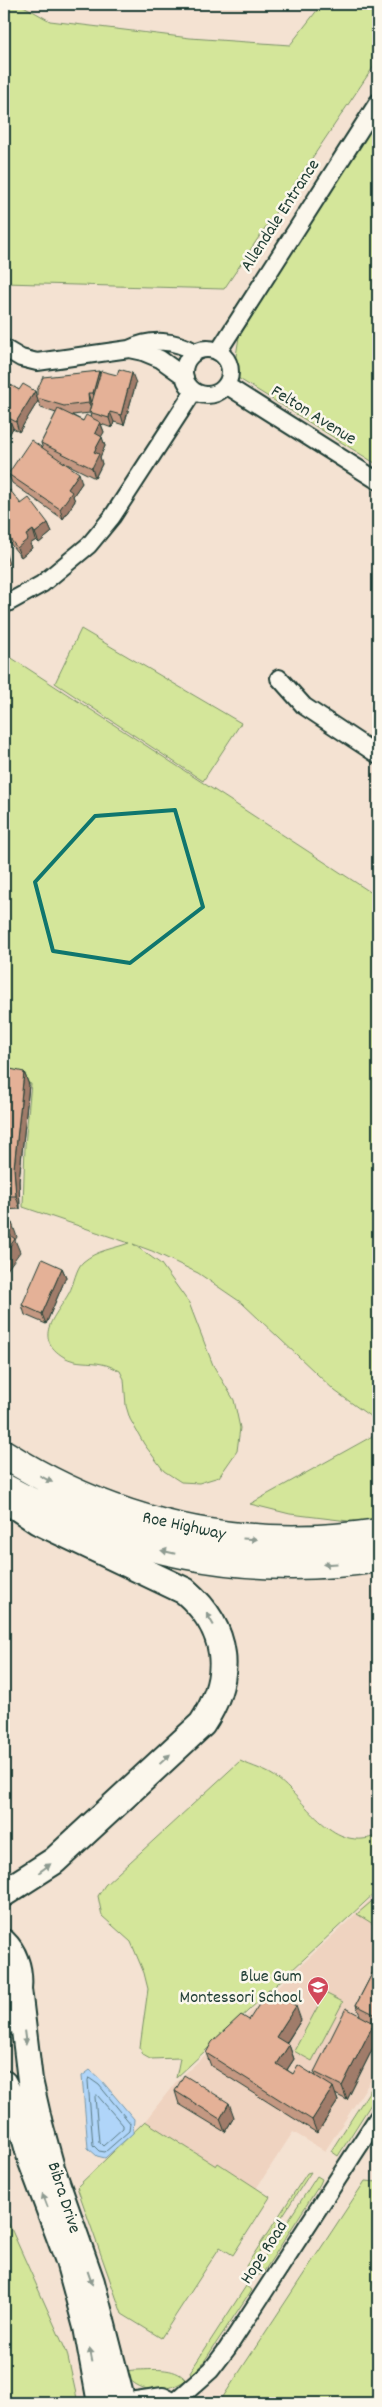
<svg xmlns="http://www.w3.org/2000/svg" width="382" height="2407" font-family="Dekko,sans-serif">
	<rect width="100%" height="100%" fill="#f4e2d2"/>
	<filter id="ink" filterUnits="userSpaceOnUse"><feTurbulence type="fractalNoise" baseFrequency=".02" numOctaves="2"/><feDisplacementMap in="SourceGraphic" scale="10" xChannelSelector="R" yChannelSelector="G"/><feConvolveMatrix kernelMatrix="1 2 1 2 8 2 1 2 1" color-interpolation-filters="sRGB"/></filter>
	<g filter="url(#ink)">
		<path fill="#efd3c0" d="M378,1893V2069L325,2151L293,2132L254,2192L145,2121L175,2083Z"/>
		<path fill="#d4e69a" stroke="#7a9267" d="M4,4H20L50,21L190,38L290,45L322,4H378V60L224,289L4,283Z
			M378,115V465L233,375L239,337Z
			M81,629L241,723L203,781L55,683Z
			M4,653L378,897V1422L335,1391L242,1303L198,1273L152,1251L133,1244L161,1264L189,1303L213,1365L234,1400L240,1428L237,1451L219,1477L199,1483L181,1482L164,1471L144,1444L130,1419L126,1406L124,1379L120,1371C114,1368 108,1365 102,1364C90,1361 76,1364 64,1357C31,1337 57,1315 69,1293C74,1284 76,1268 83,1262C97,1250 113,1249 129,1243L23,1207L25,1145L31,1084L9,1076L4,1079Z
			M378,1433V1523L373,1524L290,1514L250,1504Z
			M240,1761C251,1766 269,1771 278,1779C308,1803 333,1854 378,1835V1890L176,2078L180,2058L150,2059L143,2055L140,2047L148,1989L144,1973L131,1942L102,1916L98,1896L105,1885Z
			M378,1896V1927L357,1914Z
			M325,1993L343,2002L312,2061L294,2051Z
			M378,2078V2093L338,2156L331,2151Z
			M145,2121L216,2166L218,2163L270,2197L233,2255L220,2247L161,2338L122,2314L77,2187Z
			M311,2172L248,2269L246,2266L307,2173Z
			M317,2176L322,2179L320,2184L263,2273L259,2275L254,2273Z
			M365,2181L378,2182V2403H219Z
			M4,2213L67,2353L78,2403H4Z
			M246,2286L251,2290L250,2292L203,2363L191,2376L190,2372Z
			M135,2370C151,2370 175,2366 186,2380C164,2394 138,2395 123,2371Z"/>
		<path fill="#b0d5f9" stroke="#7698aa" d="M90,2070L102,2081L134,2119L133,2133L105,2158L97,2156L88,2148L82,2076Z"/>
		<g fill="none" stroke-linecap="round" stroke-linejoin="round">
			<path stroke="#597a83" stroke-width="1" d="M89,2078L99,2085L130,2123L129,2131L105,2152L99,2151L93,2145L88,2081Z
				M97,2095L123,2125V2128L103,2146L99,2142L95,2097Z"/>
			<g stroke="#1f3d34" stroke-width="20">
				<path id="street" d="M4,348L21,358L37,362L129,349L143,352L160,359L185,377
					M184 372a23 23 0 1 1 46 0a23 23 0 1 1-46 0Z
					M129,349C151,338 175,340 195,352
					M218,352L378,102
					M226,385L378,481
					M4,605L42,584L89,545L112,517L194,391
					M279,678L304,706L378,755
					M116,2403L163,2396L175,2402
					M174,2403L211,2370L227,2349L378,2117"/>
			</g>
			<g stroke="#1f3d34" stroke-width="28">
				<path id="secondary" d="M4,1942C25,1962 24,2002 4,2023
					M19,1989L30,2080L40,2124L52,2168L92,2282L123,2403
					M4,2083L15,2104L31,2162L68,2261L86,2327L100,2403"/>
			</g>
			<g stroke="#1f3d34" stroke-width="30">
				<path id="primary" d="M4,1498L38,1521L185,1591C229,1629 234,1676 202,1724L54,1861L4,1893"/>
			</g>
			<g stroke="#1f3d34" stroke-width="31">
				<path id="highway" d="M4,1454C119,1527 243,1553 378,1533
					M4,1488C119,1551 248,1579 378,1558"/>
			</g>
			<use href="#street" stroke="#fbf7ec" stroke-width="16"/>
			<use href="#secondary" stroke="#fbf7ec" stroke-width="24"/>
			<use href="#primary" stroke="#fbf7ec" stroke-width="26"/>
			<use href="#highway" stroke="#fbf7ec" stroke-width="28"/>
		</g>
		<path fill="#c49882" stroke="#1f3d34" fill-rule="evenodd" d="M100,374L136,383L124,425L114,422L112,428L101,424L104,432L101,436L105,446L100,457L102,464L95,478L61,461L82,483L73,496L75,501L63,519L12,483L8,474L43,449L41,443L56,413L41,408L38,401L19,432L13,428L6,440L4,439V381L19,390L37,397ZM90,413L91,418L83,421L72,415Z
			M4,495L21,504L48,523L52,532L39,543L36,540L30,544L32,548L21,557L4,536Z
			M4,548L9,564L4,566Z
			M24,1072L29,1085L19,1181L20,1209L4,1210V1081Z
			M62,1268L66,1277L46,1324L25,1315L22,1305Z
			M378,1962V2027L376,2026L378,2033V2038L347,2100L335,2094L338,2101L317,2133L211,2066L206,2053L249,2020H301L286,2044L289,2045L294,2059L287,2070L293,2074L316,2076L314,2072L360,2015L356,2005Z
			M175,2091L234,2117L225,2132L179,2104Z"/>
		<path fill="#a07c6a" stroke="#1f3d34" d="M99,371L102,380L96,402L93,393Z
			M132,373L136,383L124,425L121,415Z
			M35,391L38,401L19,432L16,422Z
			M88,393L91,403L93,413L89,403Z
			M110,412L114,422L112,428L109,418Z
			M9,418L13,428L6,440L4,435V427Z
			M100,422L104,432L98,443L95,433Z
			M102,437L105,446L100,457L102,464L95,478L92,468L94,452Z
			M79,473L82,483L73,496L75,501L63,519L60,509L68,489Z
			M48,523L52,532L39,543L35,533Z
			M33,530L36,540L30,544L32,548L21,557L17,548L26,535Z
			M24,1072L29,1085L19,1181L20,1209L16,1196L14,1168Z
			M12,1223L17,1237L15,1240L20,1252L4,1274V1254L6,1232Z
			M62,1268L66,1277L46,1324L42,1314Z
			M296,2006L301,2020L281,2051L276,2037Z
			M374,2023L378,2033V2038L347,2100L342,2086Z
			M289,2045L294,2059L282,2077L277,2064Z
			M333,2087L338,2101L317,2133L312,2120Z
			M229,2103L234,2117L225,2132L220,2119Z"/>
		<path fill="#e4b197" stroke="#1f3d34" d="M119,369L132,373L121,415L110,412L109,418L89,412L101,371L117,375Z
			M99,371L93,393H88L89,403L64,406L37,398V390L43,377Z
			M4,381L19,390L23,384L35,391L16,422L9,418L4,427Z
			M58,409L83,421L86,415L100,422L95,433L102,437L94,452L99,454L92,468L41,443Z
			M31,440L79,473L68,489L72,492L60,509L8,474Z
			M10,490L21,504L29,498L48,523L35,533L33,530L26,535L28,539L17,548L4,531V495Z
			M6,1068L24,1072L14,1168L16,1196H4V1081Z
			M4,1217L12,1223L6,1232L15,1239L4,1254Z
			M42,1259L62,1268L42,1314L22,1305Z
			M378,1962V2016L356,2005Z
			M269,1989L296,2006L276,2037L289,2045L277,2064L293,2074L298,2065L333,2087L312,2120L206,2053L212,2042L241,2015L249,2020Z
			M346,2008L374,2023L342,2086L314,2072Z
			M184,2075L229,2103L220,2119L175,2091Z"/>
		<defs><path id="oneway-solid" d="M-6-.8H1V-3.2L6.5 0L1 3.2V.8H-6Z" transform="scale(1.25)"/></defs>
		<g fill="#8d9a90">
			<use href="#oneway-solid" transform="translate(46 1479) rotate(28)"/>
			<use href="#oneway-solid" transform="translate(250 1539) rotate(4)"/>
			<use href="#oneway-solid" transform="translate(168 1552) rotate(-167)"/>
			<use href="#oneway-solid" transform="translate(330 1564) rotate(176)"/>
			<use href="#oneway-solid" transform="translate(210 1619) rotate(-120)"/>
			<use href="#oneway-solid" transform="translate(165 1759) rotate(-43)"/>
			<use href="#oneway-solid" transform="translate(45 1868) rotate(-36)"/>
			<use href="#oneway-solid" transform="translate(25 2038) rotate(83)"/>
			<use href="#oneway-solid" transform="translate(45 2200) rotate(-111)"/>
			<use href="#oneway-solid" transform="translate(90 2278) rotate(71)"/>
			<use href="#oneway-solid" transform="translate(91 2355) rotate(-101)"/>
		</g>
	</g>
	<path fill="none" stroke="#0f766e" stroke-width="4" stroke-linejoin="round" d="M175,810L203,907L130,963L53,951L35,882L95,816Z"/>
	<defs>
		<g id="school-pin" transform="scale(1.125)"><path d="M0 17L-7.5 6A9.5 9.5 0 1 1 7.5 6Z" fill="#d1495b" stroke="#fbf7ec"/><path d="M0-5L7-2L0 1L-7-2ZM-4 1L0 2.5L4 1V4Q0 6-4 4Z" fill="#fff"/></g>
	</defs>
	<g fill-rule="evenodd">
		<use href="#school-pin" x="318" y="1987"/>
	</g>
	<g text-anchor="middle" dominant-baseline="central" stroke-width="5" stroke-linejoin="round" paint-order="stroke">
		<g font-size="18" fill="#1f3d34" stroke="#fbf7ec">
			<text transform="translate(281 216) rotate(-57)">Allendale Entrance</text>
			<text transform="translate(313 416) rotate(32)">Felton Avenue</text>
			<text transform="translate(184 1527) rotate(12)">Roe Highway</text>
			<text transform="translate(63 2198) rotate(72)">Bibra Drive</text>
			<text transform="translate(265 2253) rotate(-57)">Hope Road</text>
		</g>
		<g font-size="18" fill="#1f3d34" stroke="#fbf7ec" text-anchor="end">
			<text x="302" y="1977">Blue Gum<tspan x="302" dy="21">Montessori School</tspan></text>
		</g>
	</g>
	<rect width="382" height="2407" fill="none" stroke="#fbf7ec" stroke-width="20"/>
	<rect x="10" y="10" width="362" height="2387" fill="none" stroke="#1f3d34" stroke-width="2" filter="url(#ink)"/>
</svg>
